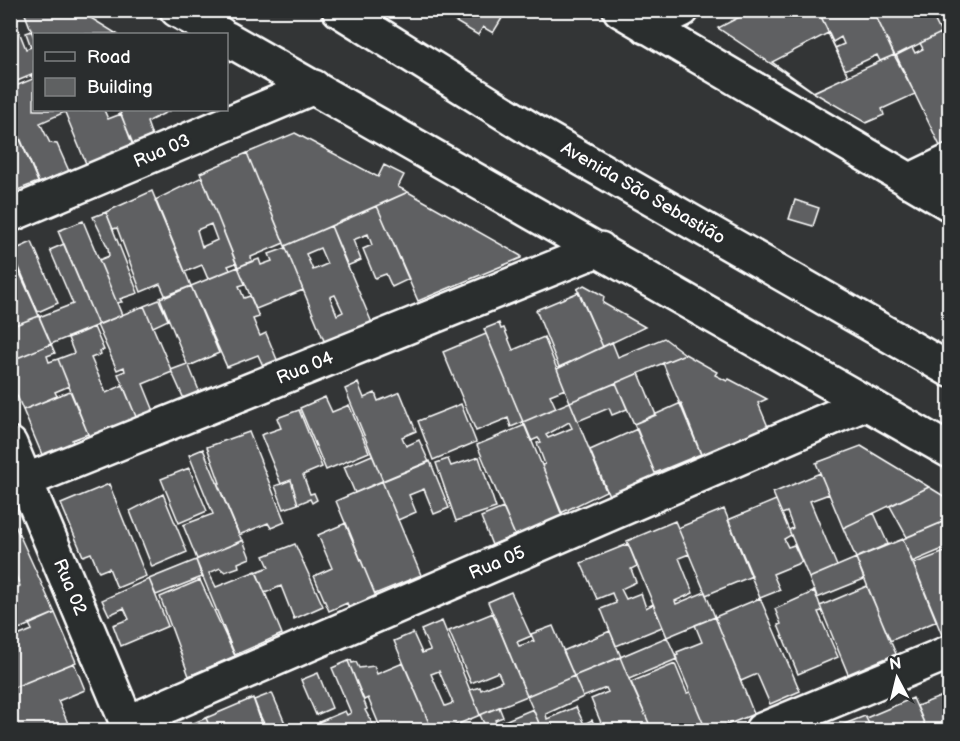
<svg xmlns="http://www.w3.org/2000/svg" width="960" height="741" font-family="'Balsamiq Sans',sans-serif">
	<rect width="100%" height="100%" fill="#333536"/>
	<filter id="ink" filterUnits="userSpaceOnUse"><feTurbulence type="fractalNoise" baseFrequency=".0167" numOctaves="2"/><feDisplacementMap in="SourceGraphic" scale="12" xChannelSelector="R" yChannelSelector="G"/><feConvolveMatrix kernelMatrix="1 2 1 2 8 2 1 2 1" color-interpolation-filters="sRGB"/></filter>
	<g filter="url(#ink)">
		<path fill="#5f6162" stroke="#fff" stroke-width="1.5" fill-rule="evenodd" d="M33,10H78L117,34H34V38L25,14Z
			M436,10H507L493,33L483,27L478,35Z
			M753,10H818L848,76L813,92L718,28Z
			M818,10H873L894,55L880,61L877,55L845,70L835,48L844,44L841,37L833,42Z
			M873,10H924L926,13L930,11L941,33L895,56Z
			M935,10H950V26L940,12L937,14Z
			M14,19L26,49L31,47L26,33L32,31L34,38V74L10,84V21Z
			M950,29V49H949L941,33Z
			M828,33L848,76L814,92L772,62Z
			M941,33L949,49L950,84L947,85L950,89V143L941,148L896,55L912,47L915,53L923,49L920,43Z
			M894,55L915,94L882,109L884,115L866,123L813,92Z
			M34,74V110H64L65,112L40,123L50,143L57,144L69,171L39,183L10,114V84L13,87L33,79L31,76Z
			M64,110H104L108,119L121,114L133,146L87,166Z
			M119,110H171L147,122L152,136L133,144Z
			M16,130L38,182L10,193V132Z
			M295,133L378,177L384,165L404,175L398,187L408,192L285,246L247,153Z
			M247,153L284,243L251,257L252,261L238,267L200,173Z
			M202,177L236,263L228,266L230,270L208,279L202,265L185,272L155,200ZM211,224L217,240L202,247L197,230Z
			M152,191L191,286L166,297L160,284L141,292L117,228L113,229L106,212Z
			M408,192L521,256V258L418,301L377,206Z
			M795,200L819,208L813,226L789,219Z
			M377,206L409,279L392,287L386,274L375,278L363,249L372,245L368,234L353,240L361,260L347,266L331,226Z
			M106,212L138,293L120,299L122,302L117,303L99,260L109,256L108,248L93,217Z
			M83,221L122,315L98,325L58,231Z
			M331,226L372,323L325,343L285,246ZM320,248L327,264L313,270L306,254ZM335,295L343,312L337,315L330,297Z
			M32,242L58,303L38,312L12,251Z
			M64,244L98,325L51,344L39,317L73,304L50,250Z
			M286,248L303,290L256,309L238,267L259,259L261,265L272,261L269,254Z
			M10,251L39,316L10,327Z
			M238,267L245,284L239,286L244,298L250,296L259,317L253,319L260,336L266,333L278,362L264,368L258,355L227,367L191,286Z
			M584,285L604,296L603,303L645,327L603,347L577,289Z
			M191,286L219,353L189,366L200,393L184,399L171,370L187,364L160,298Z
			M579,292L603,347L559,367L536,310Z
			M159,300L168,320L153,327L144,306Z
			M144,306L172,372L143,384L154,411L137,419L118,374L125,371L124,367L117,370L97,325Z
			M39,316L51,344L10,361V327Z
			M499,323L501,329L504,328L513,350L544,337L565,389L550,395L556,408L523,422L484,329Z
			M94,327L104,350L100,351L101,354L91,358L106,393L123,385L137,419L90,439L58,359L74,353L68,338Z
			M486,334L523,422L511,427L508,418L476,431L443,352Z
			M664,338L685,354L570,402L557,369L612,342L618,357Z
			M51,344L55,353L47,356L49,362L58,359L69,386L55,392L57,396L23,410L10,379V361Z
			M685,354L717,372L715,375L727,381L729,379L767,399L758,403L769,429L702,457L663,363Z
			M639,373L656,415L634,424L616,383Z
			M358,383L364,398L375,393L378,401L400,392L416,431L402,437L406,446L419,440L429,462L383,481L345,389Z
			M616,383L627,409L612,415L609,408L578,421L570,402Z
			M70,391L88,434L72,440L74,445L43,457L23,410Z
			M325,397L332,412L349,405L369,452L326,470L300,408Z
			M570,402L606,491L561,513L542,465L545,464L537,443L541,442L538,438L531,441L523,422ZM569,422L572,428L548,438L546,435Z
			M681,403L701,454L655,473L634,424Z
			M461,404L476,442L433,460L418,421Z
			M299,410L322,467L303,475L310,494L314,493L317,500L312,503L310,499L298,504L291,480L281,484L261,435L281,428L277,418Z
			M525,425L564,518L516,538L477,445Z
			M637,429L657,478L610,498L590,450Z
			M249,432L285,522L271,528L268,523L239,535L217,483H220L207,447Z
			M861,446L929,487L843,528L816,463Z
			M203,449L242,541L197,559L183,525L213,514L189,455Z
			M372,455L383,481L355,493L344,467Z
			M479,457L496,508L456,521L436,463L448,459L451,466Z
			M430,461L449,508L434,514L424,489L409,495L416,512L398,520L382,481Z
			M189,468L207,511L179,523L161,479Z
			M820,473L829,494L810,501L837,566L809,578L789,530L793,528L787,512L782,514L773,493Z
			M291,480L298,504L284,509L275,486Z
			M382,481L421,575L375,594L336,501Z
			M109,484L146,576L117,588L109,568L99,572L91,553L83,556L61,504Z
			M929,487L950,500V519L907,537L890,506Z
			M163,494L187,552L152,567L130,511Z
			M776,500L791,535L784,539L788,547L794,545L802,562L773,574L780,590L760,598L728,520Z
			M503,508L515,535L492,545L481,517Z
			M724,509L752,576L706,595L678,528Z
			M874,513L888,544L856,558L843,528Z
			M950,519V546L912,562L903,539Z
			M675,521L689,554L679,558L693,593L675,601L676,604L705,592L715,617L667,637L627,541Z
			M14,523L55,613L10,633V585L13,590L20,586L10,561V524Z
			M346,523L376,597L349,608L347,603L329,611L314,576L332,568L318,535Z
			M903,539L937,621L890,641L856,558Z
			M243,540L250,558L238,563L239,567L225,572L220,568L209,573L216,587L256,571L282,634L235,655L196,560Z
			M295,544L323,606L294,619L281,586L265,593L256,572L269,567L264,556Z
			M628,544L637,566L631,569L636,582L621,589L626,599L641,593L646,608L653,604L662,627L616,646L601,609L616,603L612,593L597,599L581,563Z
			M950,550V632L942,635L913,564Z
			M856,558L864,579L817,598L809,578Z
			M196,560L202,577L156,595L149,579Z
			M149,579L168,626L121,646L113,625L129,619L124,608L109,615L102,600Z
			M200,580L235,656L189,676L160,597Z
			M867,586L896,654L848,674L820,606Z
			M815,591L822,611L818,612L838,657L798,674L778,625L781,624L775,609Z
			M511,592L531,636L517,642L519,646L534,641L531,634L553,626L574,676L527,696L488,602Z
			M760,598L800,691L770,704L757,674L741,681L715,617Z
			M55,613L76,662L10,689V639L32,630L29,624Z
			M493,613L527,696L480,715L470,690L480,687L481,690L502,681L498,672L471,683L449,631Z
			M715,617L754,714L714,730H706L675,656L678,655L677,652L702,642L695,625Z
			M442,621L480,715L444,730H432L394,641L413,633L422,653L430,650L421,630ZM439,671L453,703L445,706L431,674Z
			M610,631L621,657L574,676L563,651Z
			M667,637L677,659L629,679L620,657Z
			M620,657L629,679L652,730H604L591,699L608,692L606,688L583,697L574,676Z
			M351,660L352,663L356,662L359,668L374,666L377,674L403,663L432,730H376L380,727L368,698L364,700L348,661Z
			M348,661L367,709L365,710L376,730H322L319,722L345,711L347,715L351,713L332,668Z
			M74,663L85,690L58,701L71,730H10V689Z
			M675,664L687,693L690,692L706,730H652L631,682Z
			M318,673L332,708L316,715L301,680Z
			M574,676L583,697L546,714L547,719L576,707L584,724L592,720L597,730H542L527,696Z
			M272,693L288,730H267L259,713L254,700Z
			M950,693V730H927L917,706Z
			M253,698L264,730H211L206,718Z
			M913,698L927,730H872L866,718Z
			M499,707L503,717L495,720L499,730H487L480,715Z
			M533,709L542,730H503H505L502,722Z
			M865,716L872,730H829Z
			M206,718L211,730H176Z"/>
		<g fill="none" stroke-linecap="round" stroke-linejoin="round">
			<g stroke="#fff" stroke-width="38">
				<path id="street" d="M177,10L220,34
					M620,10L950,204
					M647,27L682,10
					M226,38L950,451
					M909,181L950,161
					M10,215L314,87
					M10,444L130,730
					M10,487L600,249
					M127,723L866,403
					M762,730L950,652"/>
			</g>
			<g stroke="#fff" stroke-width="38">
				<path id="primary" d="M339,10L535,132L950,370"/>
			</g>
			<use href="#street" stroke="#2a2d2e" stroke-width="33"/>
			<use href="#primary" stroke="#2a2d2e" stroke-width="33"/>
		</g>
	</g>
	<g text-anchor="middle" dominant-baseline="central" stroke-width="6" stroke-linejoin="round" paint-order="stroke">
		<g font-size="18" fill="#fff" stroke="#2a2d2e">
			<text transform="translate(162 151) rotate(-23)">Rua 03</text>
			<text transform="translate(643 193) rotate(30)">Avenida São Sebastião</text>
			<text transform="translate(305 368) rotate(-22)">Rua 04</text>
			<text transform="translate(497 563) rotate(-23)">Rua 05</text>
			<text transform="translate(70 587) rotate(67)">Rua 02</text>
		</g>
	</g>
	<rect width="960" height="741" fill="none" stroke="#2a2d2e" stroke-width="36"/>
	<rect x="18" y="18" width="924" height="705" fill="none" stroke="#fff" stroke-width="2" filter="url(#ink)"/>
	<rect x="33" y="33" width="195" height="78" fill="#2a2d2e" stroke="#7f8182" stroke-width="1.5"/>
	<rect x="45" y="52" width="30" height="9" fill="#2a2d2e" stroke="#7f8182" stroke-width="1.5"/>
	<text x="87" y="63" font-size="18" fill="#ffffff">Road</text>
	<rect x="45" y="78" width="30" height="18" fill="#5f6162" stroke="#7f8182" stroke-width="1.5"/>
	<text x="87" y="93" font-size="18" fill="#ffffff">Building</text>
	<g transform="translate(897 678) rotate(353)" stroke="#2a2d2e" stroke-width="4.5" paint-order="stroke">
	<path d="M0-4.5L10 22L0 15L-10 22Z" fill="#ffffff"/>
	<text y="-9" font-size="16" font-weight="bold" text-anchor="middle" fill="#ffffff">N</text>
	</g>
</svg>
